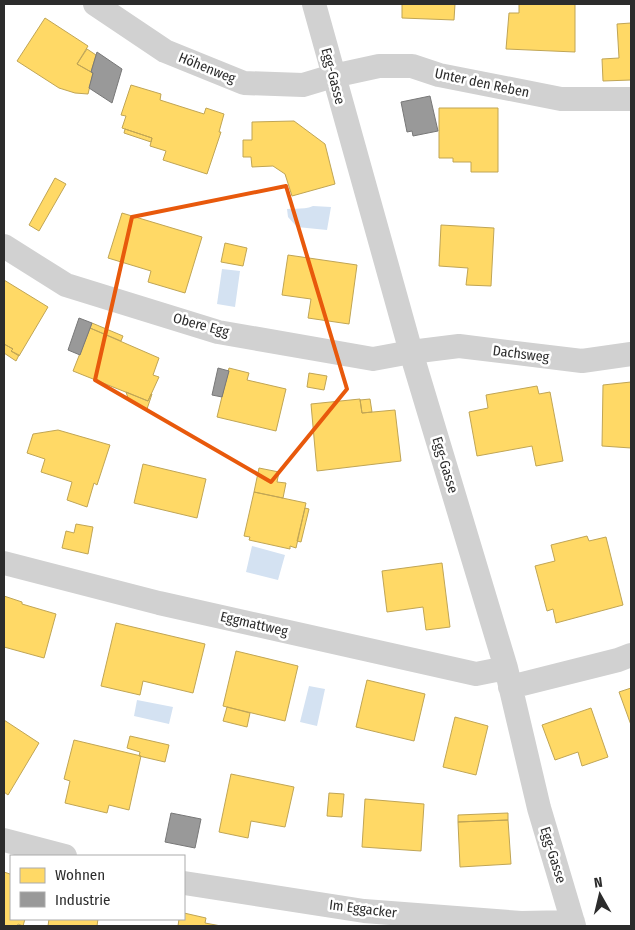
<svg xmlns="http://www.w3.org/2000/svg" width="635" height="930" font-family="'Fira Sans Condensed',sans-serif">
	<rect width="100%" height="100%" fill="#fff"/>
	<path fill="#d4e2f2" d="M313,206L331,207L327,230L297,227L288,217L287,209C296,208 305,210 313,206Z
		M222,269L240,271L235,307L217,304Z
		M252,546L285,555L278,580L246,572Z
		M309,686L325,689L317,726L300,722Z
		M137,700L173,707L169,724L134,716Z"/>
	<path fill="#ffd966" stroke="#c0a555" d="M402,4H455L454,20L402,18Z
		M519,4H575V52L506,49L509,13H519Z
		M45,18L88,46L77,64L93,73L88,94L75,93L59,88L17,61Z
		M631,23V80L603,81L602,59L619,58L617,24Z
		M87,49L96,55L91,72L77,64Z
		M131,85L161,94L160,100L204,114L206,108L224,114L219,132H221L207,174L163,160L166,151L150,146L152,138L122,128L126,116L121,115Z
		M439,108H498V172H471V162H453V158H439Z
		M294,121L325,144L335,184L292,196L285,174L273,166L252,167L251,157H243V140H252V122Z
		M125,129L152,138L151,142L124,133Z
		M55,178L66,184L39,231L29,225Z
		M122,213L202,237L185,293L148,282L151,271L108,258Z
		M441,225L494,228L491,286L466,285L468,268L439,266Z
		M225,243L247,248L243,266L221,262Z
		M288,255L357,265L349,324L308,318L311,299L282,295Z
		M4,280L48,307L19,356L11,351L13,349L4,344Z
		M92,323L123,336L121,341L90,328Z
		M90,328L159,358L153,375L159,377L148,401L73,371Z
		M4,344L13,349L11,351L19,355L16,361L4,353Z
		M229,368L249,373L247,380L286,389L276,431L217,417Z
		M309,373L327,376L324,390L307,387Z
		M631,382V448L602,446L603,385Z
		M537,386L539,394L550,392L563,461L536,466L532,446L477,456L469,412L488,408L486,395Z
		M126,392L148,401L151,394H152L147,409L129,401Z
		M360,399L362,413L395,410L401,461L317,471L311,404Z
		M370,399L372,412L362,413L360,400Z
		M58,430L110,445L97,485L94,483L87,507L67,500L72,482L41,472L45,459L27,453L33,434Z
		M143,464L206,479L197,518L134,503Z
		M259,468L279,472L277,482L286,483L283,498L254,492Z
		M254,492L306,503L296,548L290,546V549L249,540L250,537L244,536Z
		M305,508L309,509L301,542L297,541Z
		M76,524L93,527L88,554L62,548L66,531L74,533Z
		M587,536L589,541L606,537L623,605L556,623L553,609L547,611L535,566L555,561L551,545Z
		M442,563L450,627L426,630L423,607L387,612L382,571Z
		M4,596L22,602V604L56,614L44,658L4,647Z
		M116,623L205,644L193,693L143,681L140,695L101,686Z
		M236,651L298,666L285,721L223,706Z
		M367,680L425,694L414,741L356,727Z
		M631,688V725L619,692Z
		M227,707L250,713L247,727L223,721Z
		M591,708L608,757L582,766L578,752L555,760L542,725Z
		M455,717L488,726L476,775L443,767Z
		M4,720L39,743L8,795L4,792Z
		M130,736L169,745L165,762L139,756L140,752L127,748Z
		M74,740L141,756L129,810L109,805L107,813L65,803L70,781L64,779Z
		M231,774L294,787L285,827L251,821L248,838L219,832Z
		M329,793L344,794L342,817L327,816Z
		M365,799L424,804L421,851L362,847Z
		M508,813V820L458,822V815Z
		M508,820L511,864L460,867L458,822Z
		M4,872L10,874L11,876V919H25L23,926L18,924L17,926H4Z
		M184,913L206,918L205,923L221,926H178L179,919H184Z
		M49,919H98L97,926H48Z"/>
	<path fill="#999" stroke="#787878" d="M97,52L122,69L112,103L89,88L93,73L91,72Z
		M430,96L438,131L413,136L412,131L407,132L401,102Z
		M79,318L92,323L80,355L68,350Z
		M218,368L229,371L222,397L212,395Z
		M171,813L201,819L195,848L165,842Z"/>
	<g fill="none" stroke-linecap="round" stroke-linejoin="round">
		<path stroke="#d1d1d1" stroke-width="24" d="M95,4L165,51L244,83L303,85L333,76L379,66H412L439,75L561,99H631
			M314,4L411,352L506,668L539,808L574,926
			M4,246L66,285L218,332L373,359L411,352L459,346L582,361L631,354
			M4,563L159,603L476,674L506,668
			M510,687L618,660L631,655
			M4,840L65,856
			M184,883L364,911L521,923L573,922"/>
	</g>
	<path fill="none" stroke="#e8590c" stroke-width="4" stroke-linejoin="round" d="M286,186L347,389L271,482L95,380L132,217Z"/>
	<g text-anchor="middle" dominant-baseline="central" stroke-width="5" stroke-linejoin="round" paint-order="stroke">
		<g font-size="14" fill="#2c2c2c" stroke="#fff">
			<text transform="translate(207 68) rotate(22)">Höhenweg</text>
			<text transform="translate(333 76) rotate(75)">Egg-Gasse</text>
			<text transform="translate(482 83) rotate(12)">Unter den Reben</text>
			<text transform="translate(201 325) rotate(15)">Obere Egg</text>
			<text transform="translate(521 354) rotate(7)">Dachsweg</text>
			<text transform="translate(445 465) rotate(73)">Egg-Gasse</text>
			<text transform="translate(254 624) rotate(13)">Eggmattweg</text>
			<text transform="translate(553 855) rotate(73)">Egg-Gasse</text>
			<text transform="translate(363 909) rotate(7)">Im Eggacker</text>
		</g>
	</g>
	<rect width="635" height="930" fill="none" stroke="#2c2c2c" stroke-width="10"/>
	<rect x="10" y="855" width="175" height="65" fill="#ffffff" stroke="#ababab"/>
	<rect x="20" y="868" width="25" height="15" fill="#ffd966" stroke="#ababab"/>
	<text x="55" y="880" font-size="15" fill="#2c2c2c">Wohnen</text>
	<rect x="20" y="892" width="25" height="15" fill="#999999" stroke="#ababab"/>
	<text x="55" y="905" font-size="15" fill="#2c2c2c">Industrie</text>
	<g transform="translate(600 895) rotate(352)" stroke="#ffffff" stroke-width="4" paint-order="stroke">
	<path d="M0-4L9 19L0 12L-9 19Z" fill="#2c2c2c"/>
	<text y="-8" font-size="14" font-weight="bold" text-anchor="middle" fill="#2c2c2c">N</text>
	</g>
</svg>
